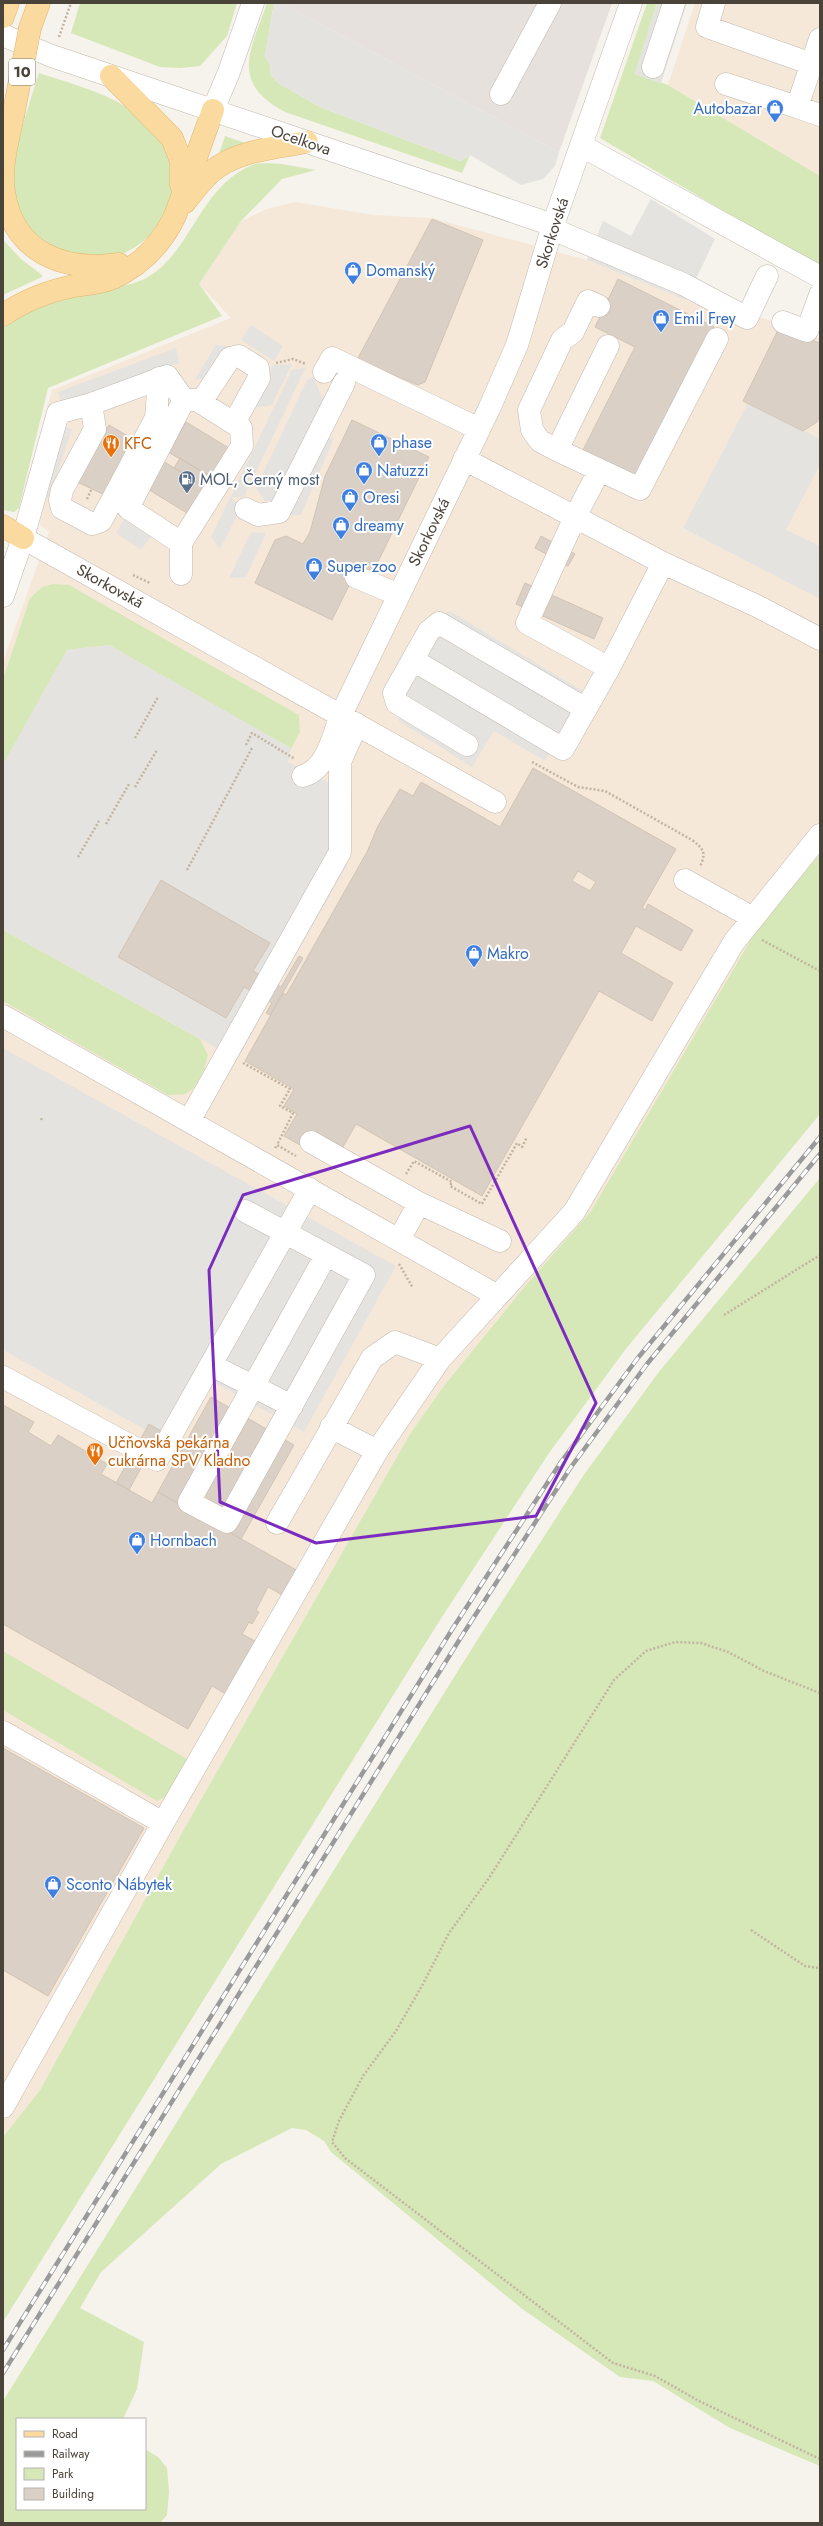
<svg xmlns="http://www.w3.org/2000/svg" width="823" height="2526" font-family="Jost,sans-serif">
	<rect width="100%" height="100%" fill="#f6f2ec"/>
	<path fill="#f6e8d9" d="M695,3H820V176L668,85Z
		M295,202L373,215L432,218L587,260L686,300L778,322L820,339V854L756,931L591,1211L526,1285L443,1387L410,1434L179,1838L40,2090L3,2137V662L49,532L19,508L52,390L231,318L199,284L241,221L267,209Z"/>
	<path fill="#e6e1dd" d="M281,3H612L559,152Z"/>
	<path fill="#d6e8b7" d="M80,3H237L227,36L200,66L181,68L160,67L71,33Z
		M267,3H274L265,56L270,65L271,75L278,83L320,107L461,161L470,155L462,173L285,112C229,82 251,50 267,3Z
		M647,3H657L635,74L668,85L820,176V266L783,246L600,138Z
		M39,73C66,82 107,93 129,109C139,115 154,128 160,137C195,197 150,264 82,261C74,260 62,251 55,248C25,232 14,211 11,178C10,171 13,163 15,157C21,128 30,101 39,73Z
		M225,136L245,143L244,145L219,154Z
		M282,164L316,170L282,179L241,221L199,284L222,316L48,388L19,508L14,512L3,510V324C26,314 48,300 72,292C97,284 124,291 148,277C192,251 199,188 252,165C260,162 274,164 282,164Z
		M3,240L21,259L42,275V277L3,295Z
		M53,584L69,585L299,715L300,732L291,749L109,645L67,650L3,765V679L30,598L42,587Z
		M820,854V1114L625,1350L549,1453L440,1620L3,2322V2137L40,2090L179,1838L410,1434L443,1387L526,1285L591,1211L756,931Z
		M3,930L200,1039L208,1055L204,1070L194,1088L185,1094L168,1095L3,1001Z
		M820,1178V2466L730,2428L653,2381L620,2377L521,2308L331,2152L324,2141L306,2130L292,2128L221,2164L101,2272L80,2308L144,2342L137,2389L123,2419H17V2509H145V2449L158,2457L167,2468L169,2491L167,2515L160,2523H3V2401L476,1642L583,1476L658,1373Z
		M3,1651L187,1759L167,1796L157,1801L3,1710Z"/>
	<path fill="#e5e3e0" d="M274,3H281L559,152L555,166L543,179L521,185L470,155L461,161L320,107L278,83L271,75L270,65L265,56Z
		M657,3H687L661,83L635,74Z
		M651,199L715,239L686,300L587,260L603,221L631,236Z
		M251,325L283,346L274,361L241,340Z
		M216,345L232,346L213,380L195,379Z
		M176,348L179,363L63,407L58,392Z
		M292,364L272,405L253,408L273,365Z
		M306,367L244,497H231L241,508L220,549L211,537L292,370Z
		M313,376L325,404L273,502L265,501L256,488L307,380Z
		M748,403L820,439V465L786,530L820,546V599L683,528Z
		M58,425L72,429L49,498L37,496Z
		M334,438L301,515L285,516L322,439Z
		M130,509L153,534L141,550L116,533Z
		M251,532L266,533L246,577L229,578Z
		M450,611L586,693L545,761L494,731L472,767L399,721L388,691L433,618Z
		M109,645L291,748L288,762L352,794L347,865L237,1059L3,930V765L67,650Z
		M3,1048L396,1266L304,1432L204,1377L167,1442L3,1350Z"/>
	<path fill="#dad0c5" stroke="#d2c4b5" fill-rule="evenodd" d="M432,219L483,240L425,382L418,385L357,360Z
		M618,279L714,327L640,478L583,450L635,347L595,327Z
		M779,328L820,343V415L817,422L803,431L743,401Z
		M352,420L429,457L371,576L357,569L332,620L255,583L275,540L286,536L303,544L310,532L325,476Z
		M186,422L232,450L211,477L168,452Z
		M109,425L140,443L107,496L75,481Z
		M180,458L211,477L205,487L174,468Z
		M163,461L221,497L205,524L146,488Z
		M541,536L575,554L568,566L535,548Z
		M525,583L603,618L594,639L516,604Z
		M533,768L676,849L642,908L645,910L648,904L693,930L681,951L636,926L621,953L673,983L652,1021L599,991L482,1196L356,1124L340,1152L302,1146L284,1136L297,1114L284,1106L294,1089L245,1061L283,993L286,995L367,852L378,826L400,789L413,796L421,782L500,827ZM578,871L596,882L590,891L572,881Z
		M161,880L270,943L253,971L281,987L299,956L303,958L270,1015L266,1013L272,1003L244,987L226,1018L118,957Z
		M211,1397L294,1445L241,1539L158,1492Z
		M3,1405L34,1422L28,1432L51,1446L58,1435L107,1464L101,1474L152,1503L158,1492L300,1572L286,1597L268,1587L256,1610L259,1612L252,1624L249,1622L242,1634L255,1641L226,1694L212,1686L188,1729L3,1624Z
		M149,1424L161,1431L129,1490L116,1483Z
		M3,1748L144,1828L48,1996L3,1970Z"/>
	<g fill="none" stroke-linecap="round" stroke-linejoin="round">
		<g stroke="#c1b9af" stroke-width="23">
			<path id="minor" d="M714,3L707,27L812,64
				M3,35L49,55L553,225
				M820,39L797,107L820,115
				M653,67L674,3
				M726,84L797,107
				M501,94L550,3
				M213,110L229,72L253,3
				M582,146L820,277
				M552,229L683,284L747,318L767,276
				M783,322L807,331L820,295
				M608,346L557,450L640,489L717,339
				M324,372L332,358L479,429
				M201,402L230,358L239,356L258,368L259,378L234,423
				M91,404L95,429L62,490L60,500L62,508L92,524L101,521L156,418L159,378
				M557,450L540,441L532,430L529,410L562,340L573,332L588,301L599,306
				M464,459L663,563L757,606L820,639
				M599,471L575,517L527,623L609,668
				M246,509L258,515L279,512L344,383
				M23,538L495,802
				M181,543L242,446L241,428L197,400H184
				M356,577L399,595
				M3,596L23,538L58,413L91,404L167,376L184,400L128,508L181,543V574
				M413,660L563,749L609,668L663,563
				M467,745L397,703L394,693L429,631L439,623L586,709
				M303,776C327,769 333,736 341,715L489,409L517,345L553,225L631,3
				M685,880L753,918
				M3,1016L496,1295
				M189,1121L340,852V762L357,724
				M311,1142L419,1203L500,1241
				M245,1211L364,1275L227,1522L189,1502L326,1255
				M399,1240L419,1203
				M211,1365L292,1406
				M3,1377L157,1460L310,1189
				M331,1427L377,1451
				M277,1523L372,1358L395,1342L440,1359
				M3,1732L163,1823
				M3,2107L163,1823L377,1451L440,1359L574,1212L734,942L820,835"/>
		</g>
		<g stroke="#e1b66f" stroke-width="23">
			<path id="major" d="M3,17L8,3
				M30,28L39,3
				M111,76L172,138L181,161V185
				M13,116C8,140 0,167 4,192C13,253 64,272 119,264
				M185,202C193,192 201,181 211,172C237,150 275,148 307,142
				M3,315C24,301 48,291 74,286C86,284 102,283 113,278C141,265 162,243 175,216L213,110
				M3,526L23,538"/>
		</g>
		<path stroke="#c2b4a0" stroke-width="2.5" stroke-dasharray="2 2" stroke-linecap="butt" d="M59,37L71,3
			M276,363L293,359L306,364
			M87,499L92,488
			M133,575L150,583
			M135,738L158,697
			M246,745L252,733L295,759
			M532,762L578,787L605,791L692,840C703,848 707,853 700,866
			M135,787L157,750
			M106,824L129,784
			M78,857L99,821
			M187,870L252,748
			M762,940L820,971
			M243,1063L290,1089L280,1106L293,1113L277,1145
			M41,1120L42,1118
			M275,1148L277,1145L296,1156
			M406,1174L414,1161L452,1182L450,1186L482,1204L517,1143L522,1147L527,1137
			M399,1264L413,1288
			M724,1315L820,1255
			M820,1693L764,1671L728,1652L701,1643L675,1642L646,1651L614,1680L489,1878L449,1933L423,1984L396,2031L363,2076L339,2121L332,2142L345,2158L613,2363L655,2376L699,2401L820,2459
			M751,1930L805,1966L820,1968"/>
		<use href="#minor" stroke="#fff" stroke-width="22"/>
		<use href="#major" stroke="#fbdaa0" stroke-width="22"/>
		<g stroke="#9a9a9a" stroke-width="4.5">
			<path id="rail" d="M3,2350L453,1628L561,1462L637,1359L820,1137
				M3,2373L463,1634L571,1467L647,1364L820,1154"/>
		</g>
		<use href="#rail" stroke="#fff" stroke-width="3" stroke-dasharray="9" stroke-linecap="butt"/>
		<g stroke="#e1b66f" stroke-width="23" stroke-linecap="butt">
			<path id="major-bridge" d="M13,116L30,28"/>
		</g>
		<use href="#major-bridge" stroke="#fbdaa0" stroke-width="22"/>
	</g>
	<path fill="none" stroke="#7b2cbf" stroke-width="3" stroke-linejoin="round" d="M470,1126L596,1403L536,1516L316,1543L220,1502L209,1270L243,1195Z"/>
	<defs>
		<g id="shop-pin" transform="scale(0.9)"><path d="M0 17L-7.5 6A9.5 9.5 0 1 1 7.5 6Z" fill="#3f7fe0" stroke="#fff"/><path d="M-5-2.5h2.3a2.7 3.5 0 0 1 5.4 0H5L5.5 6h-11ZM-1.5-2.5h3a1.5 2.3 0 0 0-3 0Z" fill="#fff"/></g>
		<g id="restaurant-pin" transform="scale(0.9)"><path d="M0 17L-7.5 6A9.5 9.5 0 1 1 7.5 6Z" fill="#e8710a" stroke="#fff"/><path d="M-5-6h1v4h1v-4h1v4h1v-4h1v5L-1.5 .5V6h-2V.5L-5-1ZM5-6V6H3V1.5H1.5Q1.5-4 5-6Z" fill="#fff"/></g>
		<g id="fuel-pin" transform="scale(0.9)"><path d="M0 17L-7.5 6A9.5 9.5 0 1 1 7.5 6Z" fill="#5c6f8a" stroke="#fff"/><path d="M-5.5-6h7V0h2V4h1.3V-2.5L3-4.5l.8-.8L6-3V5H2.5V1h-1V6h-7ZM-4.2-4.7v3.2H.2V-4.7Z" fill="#fff"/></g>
	</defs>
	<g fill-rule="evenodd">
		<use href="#shop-pin" x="775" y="108"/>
		<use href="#shop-pin" x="353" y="270"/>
		<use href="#shop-pin" x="661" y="318"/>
		<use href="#shop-pin" x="379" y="442"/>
		<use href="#restaurant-pin" x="111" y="443"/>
		<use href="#shop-pin" x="364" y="470"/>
		<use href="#fuel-pin" x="187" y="479"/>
		<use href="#shop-pin" x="350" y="497"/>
		<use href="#shop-pin" x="341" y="525"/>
		<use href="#shop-pin" x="314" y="566"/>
		<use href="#shop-pin" x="474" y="953"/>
		<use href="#restaurant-pin" x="95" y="1451"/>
		<use href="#shop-pin" x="137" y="1540"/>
		<use href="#shop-pin" x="53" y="1884"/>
	</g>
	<g text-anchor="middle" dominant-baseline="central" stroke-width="4" stroke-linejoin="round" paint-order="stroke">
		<rect fill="#fff" stroke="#807b75" stroke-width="1" x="9" y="59" width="26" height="26" rx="3"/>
		<g font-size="15" font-weight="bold" fill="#4a433a">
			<text x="22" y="72">10</text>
		</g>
		<g font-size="16" fill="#366cbe" stroke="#fff" text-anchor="start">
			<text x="762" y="108" text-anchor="end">Autobazar</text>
			<text x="366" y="270">Domanský</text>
			<text x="674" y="318">Emil Frey</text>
			<text x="392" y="442">phase</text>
			<text x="377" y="470">Natuzzi</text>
			<text x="363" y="497">Oresi</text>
			<text x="354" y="525">dreamy</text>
			<text x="327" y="566">Super zoo</text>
			<text x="487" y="953">Makro</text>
			<text x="150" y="1540">Hornbach</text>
			<text x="66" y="1884">Sconto Nábytek</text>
		</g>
		<g font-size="16" fill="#4a433a" stroke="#fff">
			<text transform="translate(301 140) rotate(19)">Ocelkova</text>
			<text transform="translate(552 233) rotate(-72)">Skorkovská</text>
			<text transform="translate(429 532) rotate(-64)">Skorkovská</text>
			<text transform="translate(110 586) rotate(29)">Skorkovská</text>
		</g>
		<g font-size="16" fill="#c56008" stroke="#fff" text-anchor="start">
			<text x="124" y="443">KFC</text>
			<text x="108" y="1442">Učňovská pekárna<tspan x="108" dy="18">cukrárna SPV Kladno</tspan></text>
		</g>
		<g font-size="16" fill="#4e5e75" stroke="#fff" text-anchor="start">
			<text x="200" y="479">MOL, Černý most</text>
		</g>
	</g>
	<rect width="823" height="2526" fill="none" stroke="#4a433a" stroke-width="8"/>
	<rect x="16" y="2418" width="130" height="92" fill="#ffffff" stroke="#b7b4b0"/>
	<rect x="24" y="2431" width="20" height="6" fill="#fbdaa0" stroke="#b7b4b0"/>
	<text x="52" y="2438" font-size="12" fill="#4a433a">Road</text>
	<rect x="24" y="2451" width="20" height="6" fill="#9a9a9a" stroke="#b7b4b0"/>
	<text x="52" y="2458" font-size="12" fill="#4a433a">Railway</text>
	<rect x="24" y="2468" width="20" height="12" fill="#d6e8b7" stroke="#b7b4b0"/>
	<text x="52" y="2478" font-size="12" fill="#4a433a">Park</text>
	<rect x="24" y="2488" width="20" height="12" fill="#dad0c5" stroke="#b7b4b0"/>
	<text x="52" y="2498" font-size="12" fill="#4a433a">Building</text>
</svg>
